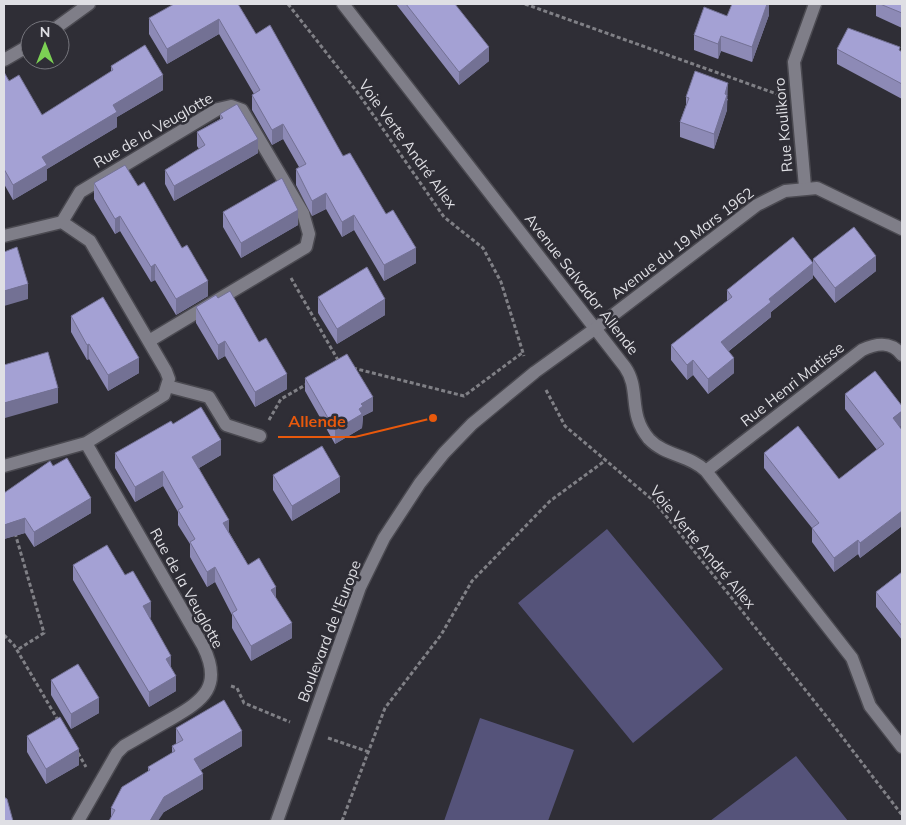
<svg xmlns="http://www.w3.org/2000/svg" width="906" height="825" font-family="Mulish,sans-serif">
	<rect width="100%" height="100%" fill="#2f2e36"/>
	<path fill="#55537a" d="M607,529L723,669L633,743L518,603Z
		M480,718L574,750L548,821H444Z
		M796,756L848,821H710Z"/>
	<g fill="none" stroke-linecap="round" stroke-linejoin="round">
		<g stroke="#4b4a51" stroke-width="15">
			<path id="minor" d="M343,4L625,367C641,390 627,413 649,439C665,456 690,455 706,471L852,658L870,706L902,747
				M53,30L89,4
				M4,60L30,45
				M805,187L794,62L815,4
				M62,222L80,192L218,109L231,106L242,110L303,213L309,234L306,247L149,341
				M4,236L62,222L90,241L166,371L169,379L164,395L86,443L203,646C223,686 204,700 171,719C155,728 140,737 124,746L117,753L78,821
				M167,386L209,397L226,425L260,436
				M4,466L86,443
				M706,471L862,350C877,343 891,341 902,355"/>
		</g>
		<g stroke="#4b4a51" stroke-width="15">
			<path id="tertiary" d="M277,821L360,587L384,538L420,483L444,453L472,424L535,372L596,328L757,205L785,191L817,188L902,229"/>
		</g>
		<path stroke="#808086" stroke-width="3" stroke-dasharray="4 2.5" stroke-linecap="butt" d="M288,4L358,93L444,217L483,248L501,282L524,356
			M525,4L777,94
			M291,278L339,362
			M353,368L464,396L522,353
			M546,390L565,426L654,501L827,717L902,815
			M269,420L281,399L307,384
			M15,533L44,633L17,650
			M4,635L14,645L59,722
			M231,686L237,688L244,703L290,722
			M328,738L369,752
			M78,753L86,767
			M342,821L385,708L441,635L472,581L550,501L606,460"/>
		<use href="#minor" stroke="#7f7e88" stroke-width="12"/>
		<use href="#tertiary" stroke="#7f7e88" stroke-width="12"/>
	</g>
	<path fill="#8d8ab6" d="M238,4L256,34L343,156L386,214L416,263L384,281L354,230L342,237L326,209L312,216L296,185V169L299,167L283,139L272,145L252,110V95L254,94L219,34L167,64L149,34V18Z
		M396,4H455L489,61L459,85Z
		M769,4V15L752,62L721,51L718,59L694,50V35Z
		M876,4H902V28L876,16Z
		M837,49L900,51L902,52V99L837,64Z
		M111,66L163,90L117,117V127L47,169V180L13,200L4,184V72L9,81L42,115L111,72Z
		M686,97L728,99L727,101V110L714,149L680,137V122L686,105Z
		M220,114L258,153L174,201L165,184V170L199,149L197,146V132L220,119Z
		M94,183L208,296L176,315L155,280L151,282L120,231L115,234L94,199Z
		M223,212L298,225L241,258L223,227Z
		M813,259L876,271L835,303L813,275V278L771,312V317L729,351L734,373L708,394L693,375L687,380L671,360V345L727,301V290L813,263Z
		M318,297L385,315L337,344L318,313Z
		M218,298L259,342L287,389L255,407L225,356L218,360L196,323V307Z
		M71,316L139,373L108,391L89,359L87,360L71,332Z
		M305,378L373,411L363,416L362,428L335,444L305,391Z
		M845,394L902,425L900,427L902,430V526L860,558L858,554L834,572L812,542V528L764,468V453L839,479L877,450L845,409Z
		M173,424L221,455L199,468L229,532L248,565L276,598L292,638L251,661L232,628V615L215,582L207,587L190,557V544L178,525V512L163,486L135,502L115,468V453Z
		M53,466L91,513L34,547L25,533L4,539Z
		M273,475L340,492L292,521L273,490Z
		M73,565L125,575L151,617L150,618L171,667L176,691L149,707L73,580Z
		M902,572V640L876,607V592Z
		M51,680L99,713L71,729L51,695Z
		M176,728L242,746L201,770L203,789L164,812L111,818V808L148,772V767L172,753V746L176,744Z
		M27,736L79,765L46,784L27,752Z"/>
	<path fill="#737194" d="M767,4H769V15L752,62V47Z
		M219,19V34L167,64V49Z
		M721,36V51L718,59V44Z
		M489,47V61L459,85V72Z
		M163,75V90L117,117V127L47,169V180L13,200V185L42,157L113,105Z
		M728,83L727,110L714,149V134L725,94Z
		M283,124V139L272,145V130Z
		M258,139V153L174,201V186Z
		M326,193V209L312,216V201Z
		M298,210V225L241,258V243Z
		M354,215V230L342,237V222Z
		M120,216V231L115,234V219Z
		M416,248V263L384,281V265Z
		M876,256V271L835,303V288Z
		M813,263V278L771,312V317L721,357V342L769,299Z
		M155,264V280L151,282V267Z
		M208,281V296L176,315V299Z
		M28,284V299L4,306V291Z
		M385,299V315L337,344V329Z
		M225,341V356L218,360V345Z
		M89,344V359L87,360V345Z
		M139,358V373L108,391V375Z
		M734,358V373L708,394V379Z
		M693,360V375L687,380V365Z
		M287,374V389L255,407V392Z
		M58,388V403L5,418V430H4V403Z
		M373,397V411L363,416L362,428L335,444V430L359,409L361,404Z
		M902,411V425L893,433V418Z
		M221,440V455L192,472V457Z
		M163,471V486L135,502V487Z
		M340,477V492L292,521V506Z
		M91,498V513L34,547V532Z
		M902,511V526L860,558V543Z
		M25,518V533L4,539V525Z
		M229,520V535L223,523Z
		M858,540V554L834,572V558Z
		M215,567V582L207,587V572Z
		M276,587V602L271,590Z
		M151,602V617L143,622V606Z
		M292,623V638L251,661V646Z
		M171,656V671L166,659Z
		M176,676V691L149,707V692Z
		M99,698V713L71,729V714Z
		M242,731V746L194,774V759Z
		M79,749V765L46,784V769Z
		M203,774V789L164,812L158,821H150L164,797Z"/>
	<path fill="#a4a1d4" stroke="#737194" d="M174,4H238L256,34L270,25L343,156L350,153L386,214L393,210L416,248L384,265L354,215L342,222L326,193L312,201L296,169L306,164L283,124L272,130L252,95L260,90L219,19L167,49L149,18Z
		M406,4H455L489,47L459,72Z
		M732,4H767L752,47L721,36L718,44L694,35L704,7L727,16Z
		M880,4H902V13Z
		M848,28L900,47L899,50L902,52V84L837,49Z
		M145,45L163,75L113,105L117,112L42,157L47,165L13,185L4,169V72L9,81L19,75L42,115L113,70L111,66Z
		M695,71L728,83L725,94L727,95L714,134L680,122L689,98L686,97Z
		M237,104L258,139L174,186L165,170L205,145L197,132L223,118L220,114Z
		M125,165L138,186L144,182L182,248L187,245L208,281L176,299L155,264L151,267L120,216L115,219L94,183Z
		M282,178L298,210L241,243L223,212Z
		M854,227L876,256L835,288L813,259Z
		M793,237L813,263L769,299L771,302L721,342L734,358L708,379L693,360L687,365L671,345L732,297L727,290Z
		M17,247L28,284L4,291V252Z
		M367,267L385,299L337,329L318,297Z
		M230,291L259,342L266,338L287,374L255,392L225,341L218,345L196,307L216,295L218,298Z
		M103,297L139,358L108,375L89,344L87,345L71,316Z
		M48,352L58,388L4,403V365Z
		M347,354L373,397L361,404L363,406L359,409L362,414L335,430L305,378Z
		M875,371L902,406V411L893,418L902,430V511L860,543L858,540L834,558L812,528L819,523L764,453L798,426L839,479L884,444L845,394Z
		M201,407L221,440L192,457L229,520L223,523L248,565L259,558L276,587L271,590L292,623L251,646L232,613L237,610L215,567L207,572L190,542L195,539L178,510L183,507L163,471L135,487L115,453L171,421L173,424Z
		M322,446L340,477L292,506L273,475Z
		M67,458L91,498L34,532L25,518L4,525V493L50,461L53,466Z
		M107,545L125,575L133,571L151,602L143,606L171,656L166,659L176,676L149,692L73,565Z
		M902,572V626L876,592Z
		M78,664L99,698L71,714L51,680Z
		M224,700L242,731L194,759L203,774L164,797L150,821H109L115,810L111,808L122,787L150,770L148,767L175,751L172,746L183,740L176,728Z
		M60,717L79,749L46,769L27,736Z
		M4,797L7,799L13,821H4Z"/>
	<g text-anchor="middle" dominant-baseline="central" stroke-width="5" stroke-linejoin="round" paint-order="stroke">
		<g font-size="15" fill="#dfdfe4" stroke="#2f2e36">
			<text transform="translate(783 125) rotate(-95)">Rue Koulikoro</text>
			<text transform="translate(153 130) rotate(-30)">Rue de la Veuglotte</text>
			<text transform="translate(408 144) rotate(54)">Voie Verte André Allex</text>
			<text transform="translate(682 243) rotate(-37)">Avenue du 19 Mars 1962</text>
			<text transform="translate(582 284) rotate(52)">Avenue Salvador Allende</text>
			<text transform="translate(792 384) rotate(-38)">Rue Henri Matisse</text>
			<text transform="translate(703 547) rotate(50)">Voie Verte André Allex</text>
			<text transform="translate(187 588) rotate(61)">Rue de la Veuglotte</text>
			<text transform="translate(329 631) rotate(-69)">Boulevard de l'Europe</text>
		</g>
	</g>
	<path fill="none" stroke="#e8590c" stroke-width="2" d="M433 418L355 437H278"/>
	<circle fill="#e8590c" stroke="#2f2e36" stroke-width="2" cx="433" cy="418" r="5"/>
	<g font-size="16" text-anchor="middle" font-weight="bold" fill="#e8590c" stroke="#2f2e36" stroke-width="5" stroke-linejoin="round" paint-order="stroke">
		<text x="317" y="427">Allende</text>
	</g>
	<rect width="906" height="825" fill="none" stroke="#dfdfe4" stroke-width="10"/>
	<g transform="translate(45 45)"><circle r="24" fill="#2f2e36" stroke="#75757c"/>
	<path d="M0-4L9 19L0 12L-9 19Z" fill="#7cd154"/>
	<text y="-8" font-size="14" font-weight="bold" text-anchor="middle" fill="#dfdfe4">N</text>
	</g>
</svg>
